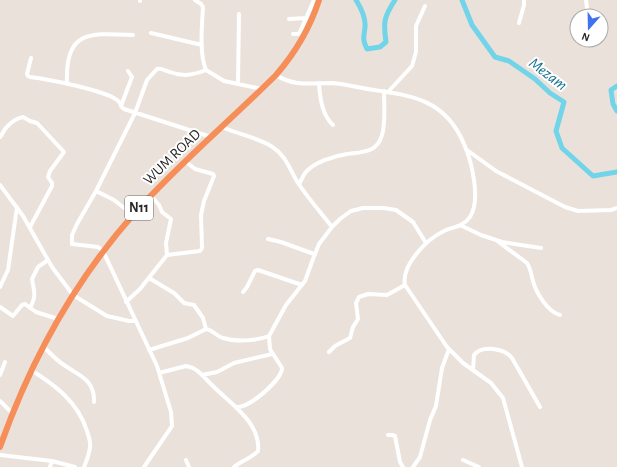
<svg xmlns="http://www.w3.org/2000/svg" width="617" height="467" font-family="'Alegreya Sans',sans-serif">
	<rect width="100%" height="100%" fill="#eae1da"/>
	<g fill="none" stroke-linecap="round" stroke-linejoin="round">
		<path stroke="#71d4e8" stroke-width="5" d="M356,0C361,8 366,17 365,27C364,37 362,39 367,49L380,47L386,42C383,22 384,17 395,0
			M462,0L472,25L495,57L509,61L535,79L550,93L564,102L556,131L562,148L593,176L617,172
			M617,86L611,90L613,104L617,111"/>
		<path stroke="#fff" stroke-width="4" d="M140,0V1
			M195,0L201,4L203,7C202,26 199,53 206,70L224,81L262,89
			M586,0L588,16
			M289,19L306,18
			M519,23L524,5V0
			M151,33L202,45
			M293,34H298L300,32L314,0
			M31,58L27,74L28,76L30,77C47,79 104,90 117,100C121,102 120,107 124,109L211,137
			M276,75C294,87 312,83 332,83C346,84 360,88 374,90C415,96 446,101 464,144C472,162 481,200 470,217C464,226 453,227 444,231C427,239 401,265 405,285L447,347L463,363L491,383L503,398L522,467
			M238,83L239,14
			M67,84C65,30 89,33 133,35
			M319,84C320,98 322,115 333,125
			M388,92L412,66L416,52V26L425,6
			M121,106L132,77L128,71
			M222,127C237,134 256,137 271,146C287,156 289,169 298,183C308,198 321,213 332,227
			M0,137C3,134 3,131 6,128C10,123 17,118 23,117L30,121L37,123L64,152L50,171L48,177L52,183V186L30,227
			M467,150L496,171L565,207L578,211L611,210L617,208
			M299,184C301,181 303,176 305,173C314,162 334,156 347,154C362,152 377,153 382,135C386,121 384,106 384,91
			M0,185L23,216L52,267L73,295L107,316L129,321H135
			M96,191L114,200L133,215
			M460,225L481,235L502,242L541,248
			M268,239L281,242L314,254
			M496,240L527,263C531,269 531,275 533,281C536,293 548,312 560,315
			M167,255L200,251L202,248L201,215L204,201L214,176L213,174L195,169L186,162
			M149,278L174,293L184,303L194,305L203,318L206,329
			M0,287L8,270L17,207
			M243,292L247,287L255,271L258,270L302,285
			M126,302L140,289L167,255L166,243L171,219L162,212L159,205L151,196
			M0,307L13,316L22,305L25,304L36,312L58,319
			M30,308C37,295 34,292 32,279L38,267L48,260
			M43,346C50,353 56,360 64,365C80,376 95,380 94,402
			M149,350L188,338L206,329C213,330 216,336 223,338C236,342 256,341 269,336
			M329,352L335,346L350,338L353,327L358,319L356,303L359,297L368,294L387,295L405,285
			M31,370C55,385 78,402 87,431C88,435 90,439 90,443C91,451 87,459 84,467
			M473,370L474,355C482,345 504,348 512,358L540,407
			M159,373L186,366L193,368C201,372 207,381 214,387C231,404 261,423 258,451C252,458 241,461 234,467
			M0,375L5,362
			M202,375L217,372L234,363L272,354
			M0,401L12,413
			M237,407C249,408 282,380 282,368L270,349L269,336L286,305L305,281L313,259L319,244L332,227L340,219L351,211L363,208H384L396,210L413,222L426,243
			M388,435H392L395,436L400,462L403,467
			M0,455L52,461L75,467
			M186,460L189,467
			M463,460L479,467
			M50,467L52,461
			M144,467L172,426L171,412L157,366L103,251L98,247L72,244V235L77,224L96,191L135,113L147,80L157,69C162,68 165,71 170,72C183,77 193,75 206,70
			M413,467L420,457L430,420L436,406L442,368L449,349"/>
		<path stroke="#f68e59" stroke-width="6" d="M0,447C30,362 73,283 133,215C177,165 229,122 276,75C295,53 310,28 319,0"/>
	</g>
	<g text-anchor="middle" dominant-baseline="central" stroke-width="4" stroke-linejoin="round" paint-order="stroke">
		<rect fill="#fff" stroke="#686868" stroke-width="1" x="125" y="196" width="28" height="24" rx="3"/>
		<g font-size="14" font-weight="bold" fill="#282828">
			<text x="139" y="208">N11</text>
		</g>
		<g font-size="15" fill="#282828" stroke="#fff">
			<text transform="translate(172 157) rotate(-44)">WUM ROAD</text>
		</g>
		<g font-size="16" font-style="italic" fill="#147190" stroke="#fff">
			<text transform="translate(548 74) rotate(37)">Mezam</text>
		</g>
	</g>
	<g transform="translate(589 28) rotate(200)"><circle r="19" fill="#ffffff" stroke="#a9a9a9"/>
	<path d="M0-3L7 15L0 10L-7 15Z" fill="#4072f0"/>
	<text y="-6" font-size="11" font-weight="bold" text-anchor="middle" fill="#282828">N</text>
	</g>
</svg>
